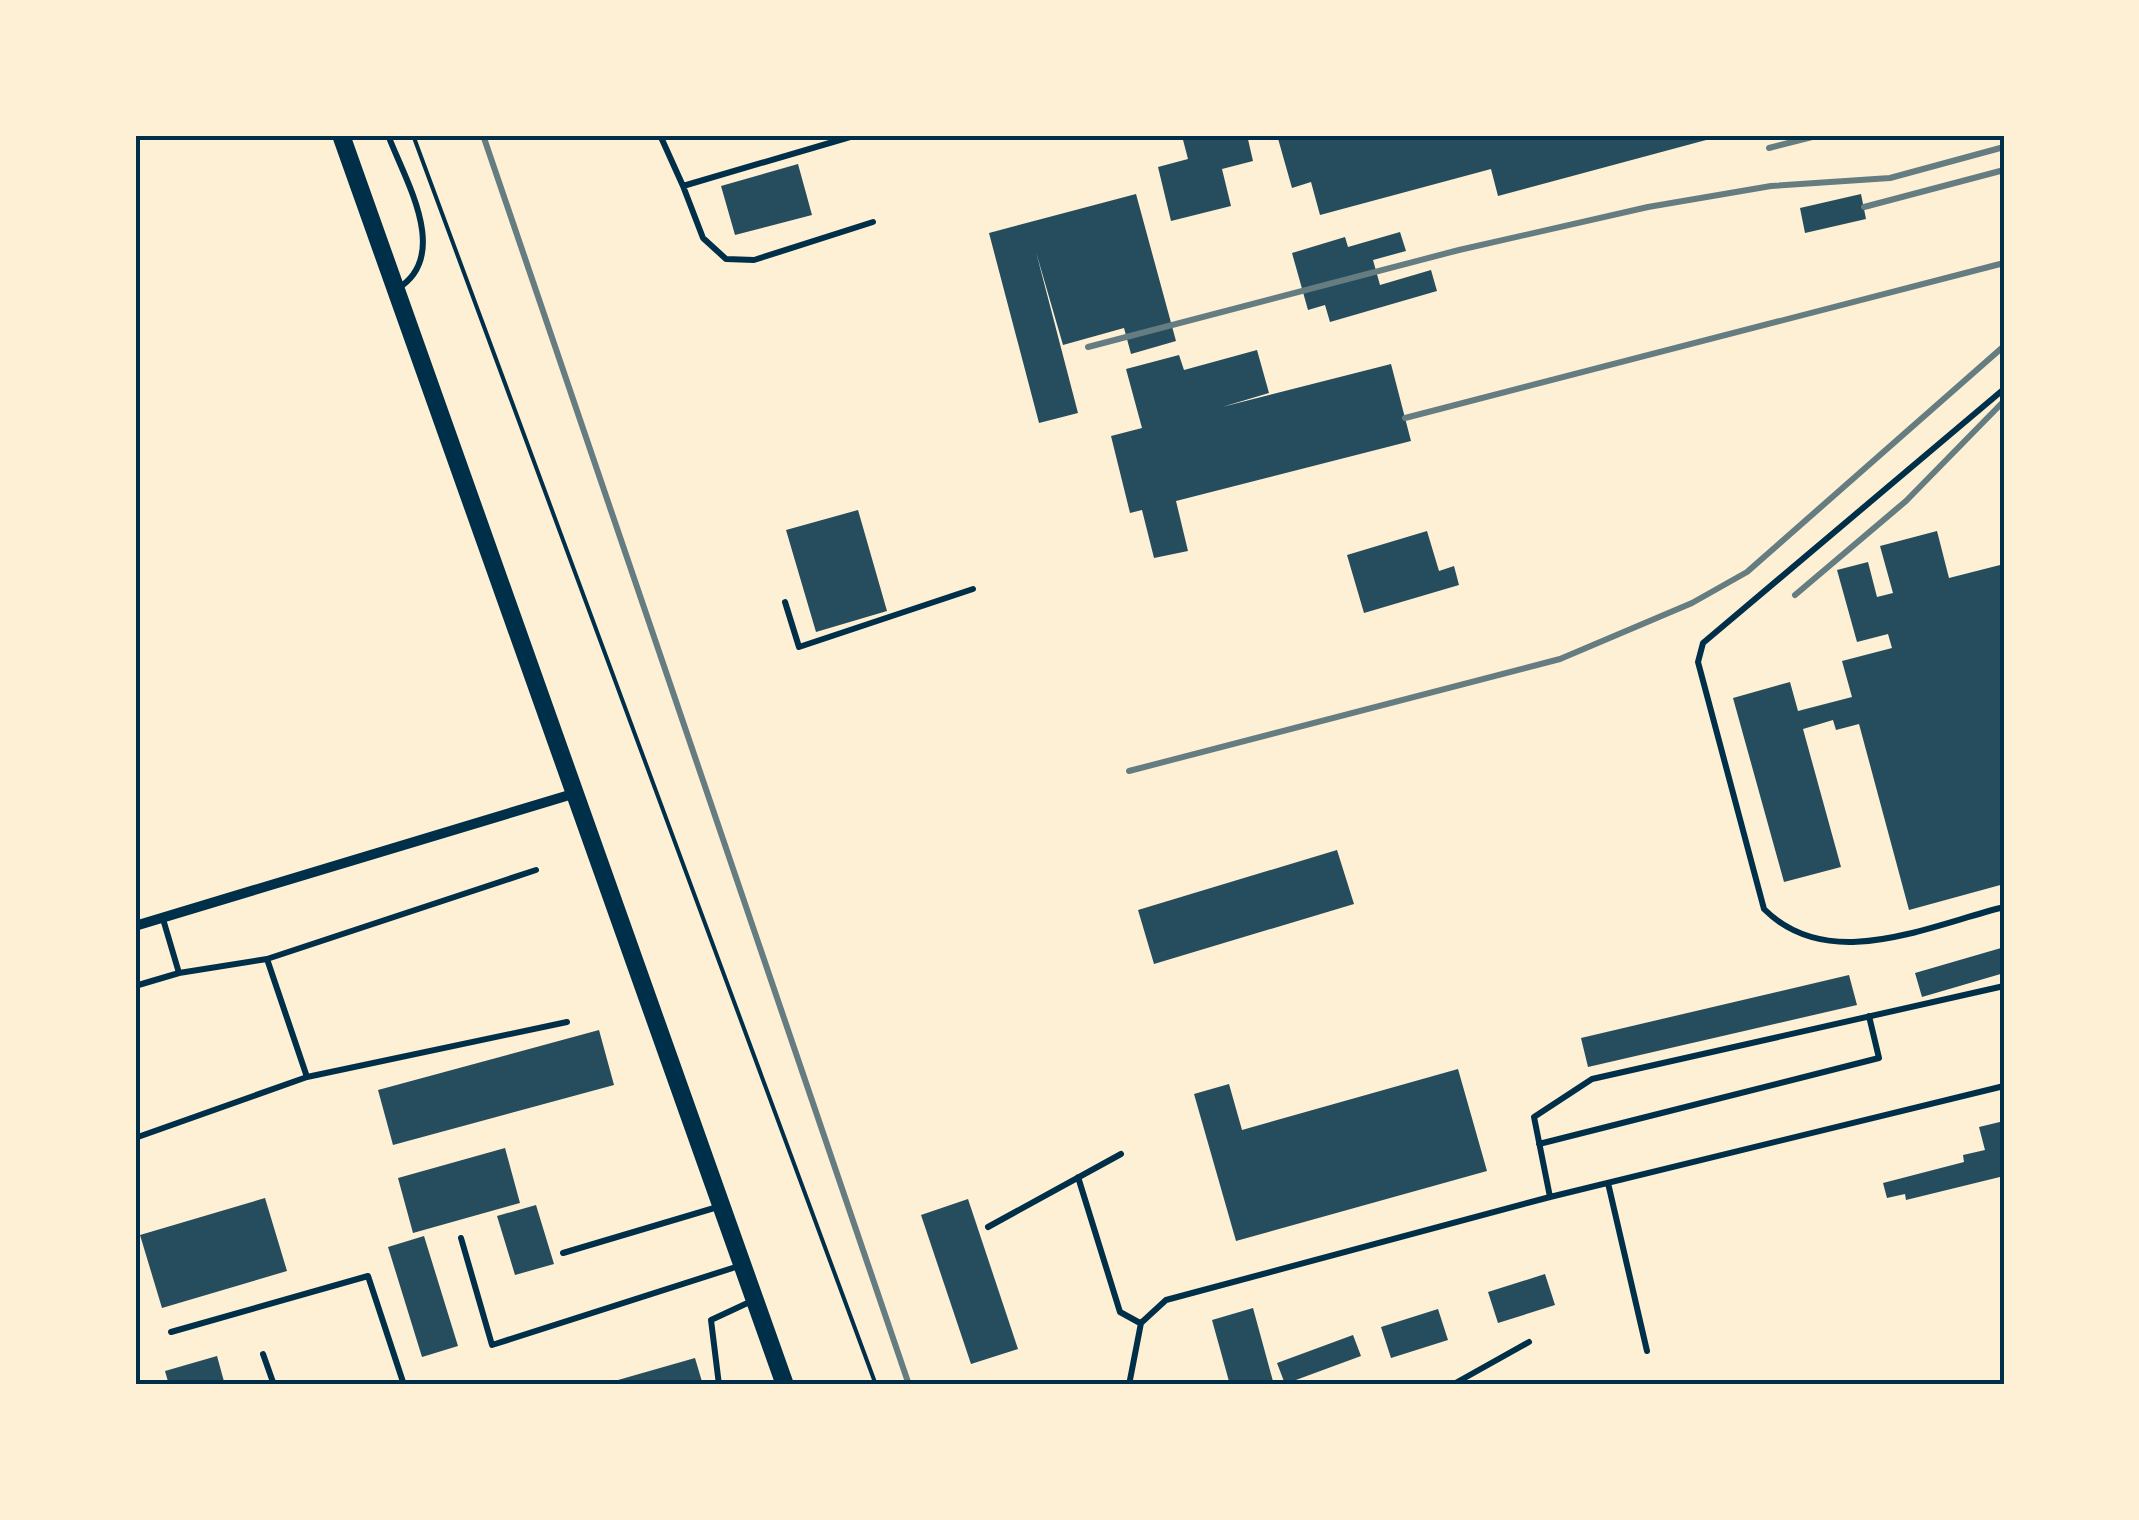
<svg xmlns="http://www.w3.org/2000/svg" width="2139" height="1520" font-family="Manrope,sans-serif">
	<rect width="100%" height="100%" fill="#fdf0d5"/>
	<path fill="#264d5e" d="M1247,135L1253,161L1222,169L1231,206L1171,221L1158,167L1188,159L1182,136Z
		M1277,135H1720L1721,136L1498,196L1491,169L1320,215L1311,182L1292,188Z
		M798,164L812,215L735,235L721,186Z
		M1136,194L1176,341L1131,354L1124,328L1063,345L1036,252L1078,413L1039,423L989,233Z
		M1861,194L1866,219L1805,233L1800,208Z
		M1400,232L1406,251L1373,260L1380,285L1431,270L1437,291L1330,322L1325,305L1308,310L1292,253L1345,237L1348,247Z
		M1257,350L1269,393L1222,407L1391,364L1411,441L1176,501L1188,551L1154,558L1142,510L1130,513L1111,436L1142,428L1126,369L1179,355L1184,370Z
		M858,510L887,611L816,632L786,530Z
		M1427,531L1439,571L1454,566L1459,585L1364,613L1347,555Z
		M1937,531L1949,578L2004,564V884L1909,910L1859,724L1836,730L1833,720L1803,729L1841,867L1784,882L1733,698L1790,682L1798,711L1852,697L1842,661L1892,648L1888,634L1857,642L1837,570L1868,562L1877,597L1893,593L1880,546Z
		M1337,850L1354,904L1154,964L1138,910Z
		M2001,948L2004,973L1922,997L1915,973Z
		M1849,975L1857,1005L1588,1067L1581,1038Z
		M599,1030L614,1085L393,1145L378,1090Z
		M1458,1069L1487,1171L1236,1241L1194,1094L1229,1084L1242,1130Z
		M2004,1121V1176L1906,1200L1905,1194L1887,1198L1883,1183L1964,1162L1963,1155L1985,1150L1979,1127Z
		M505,1148L520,1203L413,1233L398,1178Z
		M265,1198L287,1271L162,1308L140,1235Z
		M968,1199L1018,1349L971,1364L921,1215Z
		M536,1205L554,1264L515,1275L497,1216Z
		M424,1236L458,1346L422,1357L388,1247Z
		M1545,1274L1555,1305L1498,1323L1488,1292Z
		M1253,1308L1274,1385H1230L1212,1320Z
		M1438,1309L1448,1340L1391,1358L1381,1327Z
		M1353,1335L1361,1356L1285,1384L1277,1363Z
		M217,1356L225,1385H169L165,1371Z
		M695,1358L703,1385H605L604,1384Z"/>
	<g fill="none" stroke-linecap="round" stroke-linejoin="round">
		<path stroke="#003049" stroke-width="4" d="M413,135L876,1385"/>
		<path stroke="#003049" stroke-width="6" d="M388,135C405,180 452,256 397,289
			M660,135L683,186L850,137
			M683,186L703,238L726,259L754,260L873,222
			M2004,389L1703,643L1698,662L1764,909C1829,974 1927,926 2004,907
			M785,602L799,647L973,589
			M163,919L179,973L267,959L536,870
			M135,986L179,973
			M307,1077L567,1022
			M135,1138L307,1077L267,959
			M1539,1144L1879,1058L1869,1016
			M1078,1177L1120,1312L1140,1323
			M1608,1183L1647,1351
			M1550,1197L1534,1117L1592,1079L2004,986
			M988,1227L1121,1154
			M461,1238L492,1345L742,1265
			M563,1253L721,1206
			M171,1332L368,1276L404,1385
			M263,1354L274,1385
			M719,1385L711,1320L754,1300
			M1129,1385L1141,1323L1166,1300L1550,1197L2004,1086
			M1452,1385L1529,1342"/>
		<path stroke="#003049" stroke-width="10" d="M135,926L576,793"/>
		<path stroke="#003049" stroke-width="18" d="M341,135L785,1385"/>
		<path stroke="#657d81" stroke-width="6" d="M483,135L909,1385
			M1769,148L1820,135
			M1864,207L2004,170
			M1088,347L1459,250L1648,207L1771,186L1890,178L2004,147
			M1405,418L2004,263
			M1795,595L1906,501L2004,401
			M1129,771L1560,659L1692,603L1747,572L2004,346"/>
	</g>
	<rect width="2139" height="1520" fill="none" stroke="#fdf0d5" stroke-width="275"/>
	<rect x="138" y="138" width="1864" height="1244" fill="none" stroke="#003049" stroke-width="4"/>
</svg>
